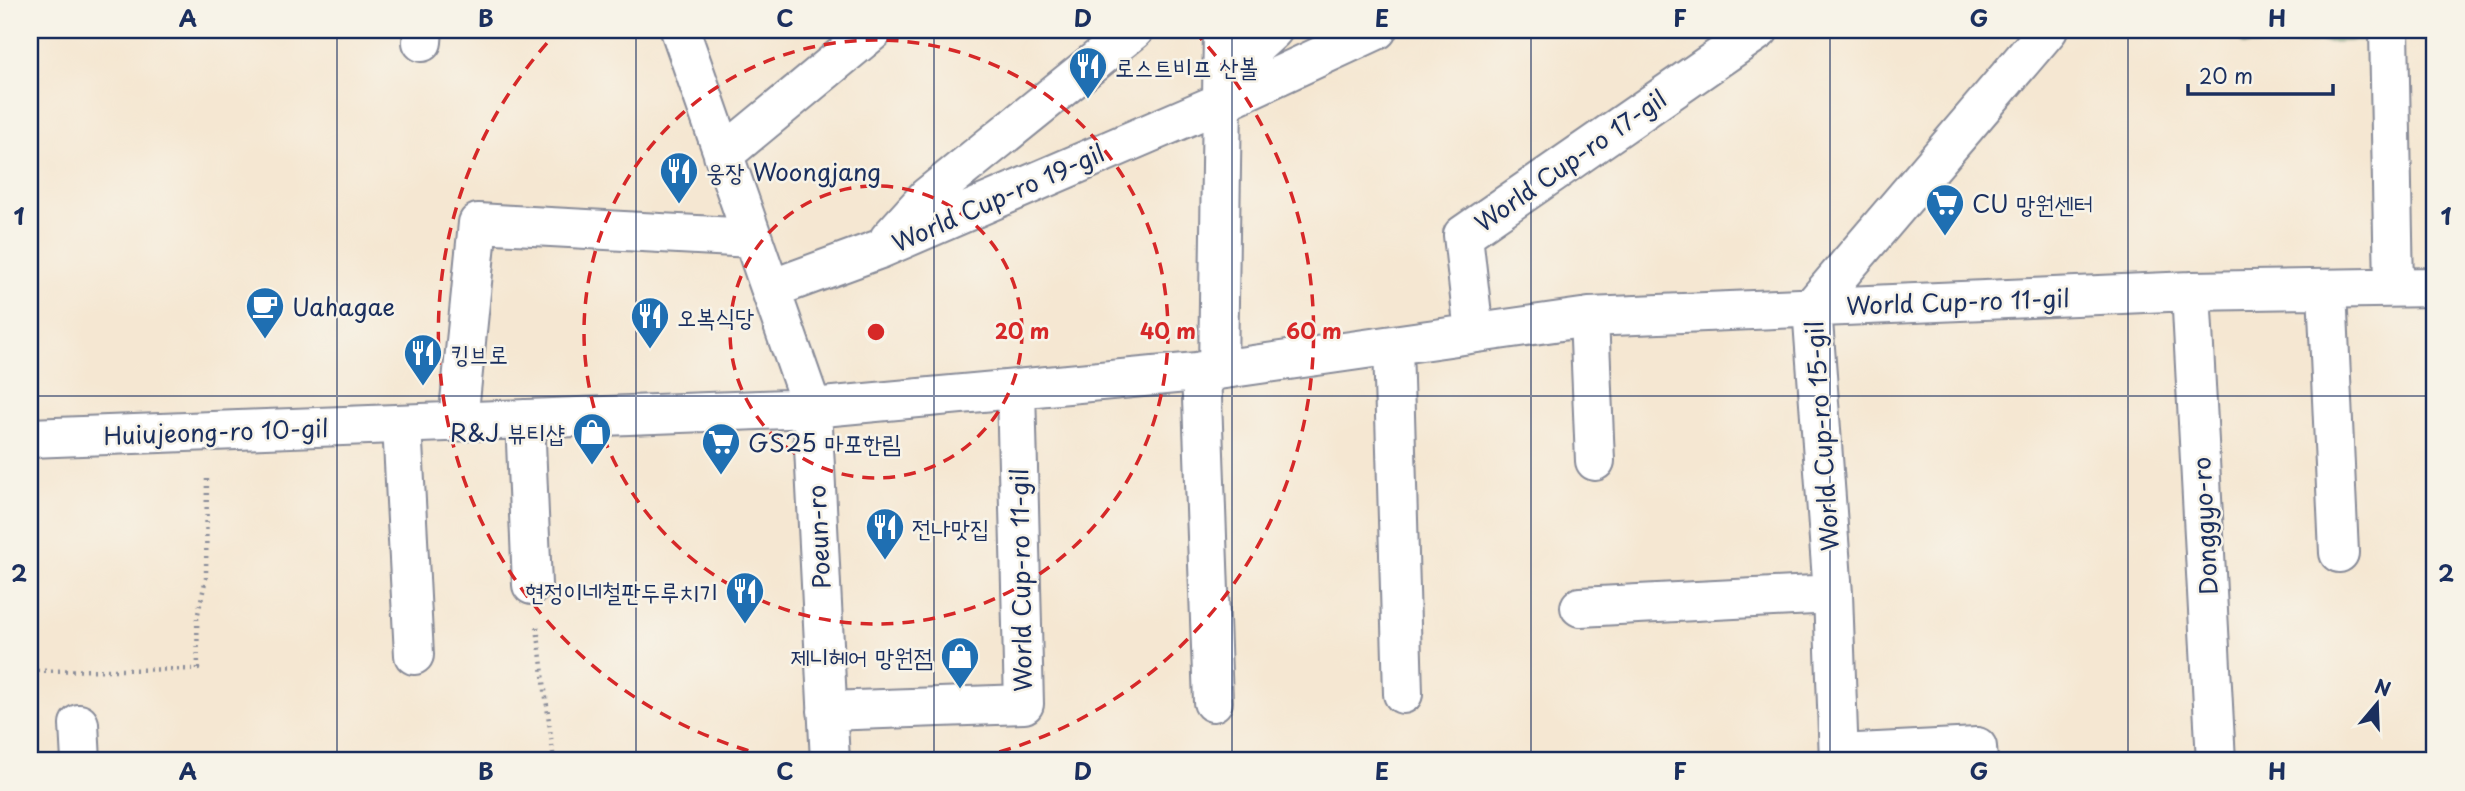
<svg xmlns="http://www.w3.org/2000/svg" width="2465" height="791" font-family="'Playpen Sans','Poor Story',sans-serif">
	<rect width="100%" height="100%" fill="#f7f3e8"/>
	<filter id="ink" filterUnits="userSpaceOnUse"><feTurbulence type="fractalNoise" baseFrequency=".0143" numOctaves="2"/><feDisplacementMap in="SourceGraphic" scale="14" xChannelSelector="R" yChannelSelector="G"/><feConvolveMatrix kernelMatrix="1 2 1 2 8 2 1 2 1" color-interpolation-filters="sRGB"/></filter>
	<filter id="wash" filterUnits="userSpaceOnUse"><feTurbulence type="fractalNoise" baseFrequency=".00686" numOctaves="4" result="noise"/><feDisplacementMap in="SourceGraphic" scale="28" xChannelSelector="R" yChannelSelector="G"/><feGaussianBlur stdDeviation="1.57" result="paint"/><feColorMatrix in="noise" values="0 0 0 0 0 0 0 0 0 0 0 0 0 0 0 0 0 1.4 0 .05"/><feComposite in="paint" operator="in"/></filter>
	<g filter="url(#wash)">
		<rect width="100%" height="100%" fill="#f5e7d2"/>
		<path fill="#8fc67a" stroke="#557a6c" stroke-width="2" d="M2227,30H2368V40L2245,45Z"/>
	</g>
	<g filter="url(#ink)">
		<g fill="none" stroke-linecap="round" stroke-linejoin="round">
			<g stroke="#888b98" stroke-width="42">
				<path id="minor" d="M680,30L812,408L830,761
					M2389,30L2394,287
					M422,42L423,30
					M1224,75L1273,30
					M723,155L874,30
					M889,239L927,197L1134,30
					M771,289L880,249L1224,101L1377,30
					M2327,290L2339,553
					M2191,291L2216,761
					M1589,317L1595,461
					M1474,333L1463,235L1759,30
					M1393,345L1403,694
					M1218,370L1223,30
					M1201,371L1213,702
					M525,419L532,585
					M458,421L478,223L752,238
					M402,424L414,655
					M30,438L812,408L1218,370L1589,317L2191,291L2435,287
					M1580,607L1833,594
					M827,711L1024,704L1016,389
					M79,724L81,761
					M1838,754L1977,747L1978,761
					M1839,761L1833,594L1812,307L2048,30"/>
			</g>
			<path stroke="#888b98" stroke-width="4.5" stroke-dasharray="2 5" stroke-linecap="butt" d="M537,627L554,761
				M30,671L198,669L197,618L206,578L207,476"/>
			<use href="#minor" stroke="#fff" stroke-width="38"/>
		</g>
	</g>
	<path fill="none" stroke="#1b2f5e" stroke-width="2" stroke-opacity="0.55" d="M337,30V761M636,30V761M934,30V761M1232,30V761M1531,30V761M1830,30V761M2128,30V761M30,396H2435"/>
	<g fill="none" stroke="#d62828" stroke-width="3.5" stroke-dasharray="12 9">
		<circle cx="876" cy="332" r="146"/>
		<circle cx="876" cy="332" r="292"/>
		<path d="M789 761A438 438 0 0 1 558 31M1194 31A438 438 0 0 1 963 761"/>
	</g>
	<defs>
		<g id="restaurant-pin" transform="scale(2.0125)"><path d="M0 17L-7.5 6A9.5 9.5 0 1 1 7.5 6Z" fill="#1f6fb2" stroke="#f7f3e8"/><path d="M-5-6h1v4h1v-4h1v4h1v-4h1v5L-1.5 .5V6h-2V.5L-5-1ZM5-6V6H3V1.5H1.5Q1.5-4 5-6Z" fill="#fff"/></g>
		<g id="supermarket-pin" transform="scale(2.0125)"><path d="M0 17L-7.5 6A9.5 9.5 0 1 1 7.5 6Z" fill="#1f6fb2" stroke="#f7f3e8"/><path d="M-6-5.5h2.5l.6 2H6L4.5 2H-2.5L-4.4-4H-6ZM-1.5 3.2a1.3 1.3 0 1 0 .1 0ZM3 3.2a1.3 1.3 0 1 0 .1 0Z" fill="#fff"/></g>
		<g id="cafe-pin" transform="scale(2.0125)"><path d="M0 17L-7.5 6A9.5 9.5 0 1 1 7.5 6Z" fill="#1f6fb2" stroke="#f7f3e8"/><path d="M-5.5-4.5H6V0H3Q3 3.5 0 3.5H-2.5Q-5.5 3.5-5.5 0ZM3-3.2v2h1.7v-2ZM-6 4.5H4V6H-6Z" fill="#fff"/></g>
		<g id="shop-pin" transform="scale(2.0125)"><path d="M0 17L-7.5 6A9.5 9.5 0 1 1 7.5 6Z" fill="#1f6fb2" stroke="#f7f3e8"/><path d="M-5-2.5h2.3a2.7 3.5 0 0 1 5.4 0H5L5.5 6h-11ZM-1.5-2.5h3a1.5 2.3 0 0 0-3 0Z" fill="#fff"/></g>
	</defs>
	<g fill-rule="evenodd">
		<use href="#restaurant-pin" x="1088" y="66"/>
		<use href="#restaurant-pin" x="679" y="171"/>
		<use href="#supermarket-pin" x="1945" y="203"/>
		<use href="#cafe-pin" x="265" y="306"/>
		<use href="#restaurant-pin" x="650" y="316"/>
		<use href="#restaurant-pin" x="423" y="353"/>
		<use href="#shop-pin" x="592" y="432"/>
		<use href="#supermarket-pin" x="721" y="442"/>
		<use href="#restaurant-pin" x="885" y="527"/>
		<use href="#restaurant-pin" x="745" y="591"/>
		<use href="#shop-pin" x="960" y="656"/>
	</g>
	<g text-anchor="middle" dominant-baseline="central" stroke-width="5" stroke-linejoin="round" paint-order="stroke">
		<g font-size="24" fill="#1b2f5e" stroke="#f7f3e8" text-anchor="start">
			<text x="1115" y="66">로스트비프 산볼</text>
			<text x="706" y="171">웅장 Woongjang</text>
			<text x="1972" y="203">CU 망원센터</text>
			<text x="292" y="306">Uahagae</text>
			<text x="677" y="316">오복식당</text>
			<text x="450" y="353">킹브로</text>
			<text x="565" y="432" text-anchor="end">R&amp;J 뷰티샵</text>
			<text x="748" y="442">GS25 마포한림</text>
			<text x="912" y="527">전나맛집</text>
			<text x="718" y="591" text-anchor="end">현정이네철판두루치기</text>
			<text x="933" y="656" text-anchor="end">제니헤어 망원점</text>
		</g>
		<g font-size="24" fill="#1b2f5e" stroke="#f7f3e8">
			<text transform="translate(1570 160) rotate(-35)">World Cup-ro 17-gil</text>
			<text transform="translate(998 197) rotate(-24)">World Cup-ro 19-gil</text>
			<text transform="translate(1958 301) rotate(-2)">World Cup-ro 11-gil</text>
			<text transform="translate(216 431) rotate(-2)">Huiujeong-ro 10-gil</text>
			<text transform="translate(1821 436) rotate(-94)">World Cup-ro 15-gil</text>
			<text transform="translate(2204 526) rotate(-93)">Donggyo-ro</text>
			<text transform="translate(818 537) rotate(-93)">Poeun-ro</text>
			<text transform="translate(1020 580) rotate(-91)">World Cup-ro 11-gil</text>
		</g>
	</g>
	<circle cx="876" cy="332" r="10" fill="#d62828" stroke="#f7f3e8" stroke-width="3.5"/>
	<g font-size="21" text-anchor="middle" font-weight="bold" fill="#d62828" stroke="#f7f3e8" stroke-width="5" stroke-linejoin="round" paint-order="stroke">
		<text x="1022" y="339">20 m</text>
		<text x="1168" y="339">40 m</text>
		<text x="1314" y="339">60 m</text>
	</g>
	<rect width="2465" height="791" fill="none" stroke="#f7f3e8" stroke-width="77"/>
	<g transform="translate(2377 704) rotate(19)" stroke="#f7f3e8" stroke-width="5" paint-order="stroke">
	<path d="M0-5L12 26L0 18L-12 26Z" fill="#1b2f5e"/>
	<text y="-10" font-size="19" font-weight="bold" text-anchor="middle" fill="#1b2f5e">N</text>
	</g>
	<path d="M2188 84v10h145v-10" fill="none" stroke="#1b2f5e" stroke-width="3.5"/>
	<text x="2199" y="84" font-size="21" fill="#1b2f5e" stroke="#f7f3e8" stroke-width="5" paint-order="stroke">20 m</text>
	<rect x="38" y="38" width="2388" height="714" fill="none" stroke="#1b2f5e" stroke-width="2.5"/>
	<g font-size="23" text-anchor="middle" font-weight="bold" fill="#1b2f5e">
		<text x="188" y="27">A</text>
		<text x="486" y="27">B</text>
		<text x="785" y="27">C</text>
		<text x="1083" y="27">D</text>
		<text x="1382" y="27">E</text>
		<text x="1680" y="27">F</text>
		<text x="1979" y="27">G</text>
		<text x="2277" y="27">H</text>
		<text x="19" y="225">1</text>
		<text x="2446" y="225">1</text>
		<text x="19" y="582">2</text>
		<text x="2446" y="582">2</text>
		<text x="188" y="780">A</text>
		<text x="486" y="780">B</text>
		<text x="785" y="780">C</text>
		<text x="1083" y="780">D</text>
		<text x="1382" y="780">E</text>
		<text x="1680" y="780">F</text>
		<text x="1979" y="780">G</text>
		<text x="2277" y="780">H</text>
	</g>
</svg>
